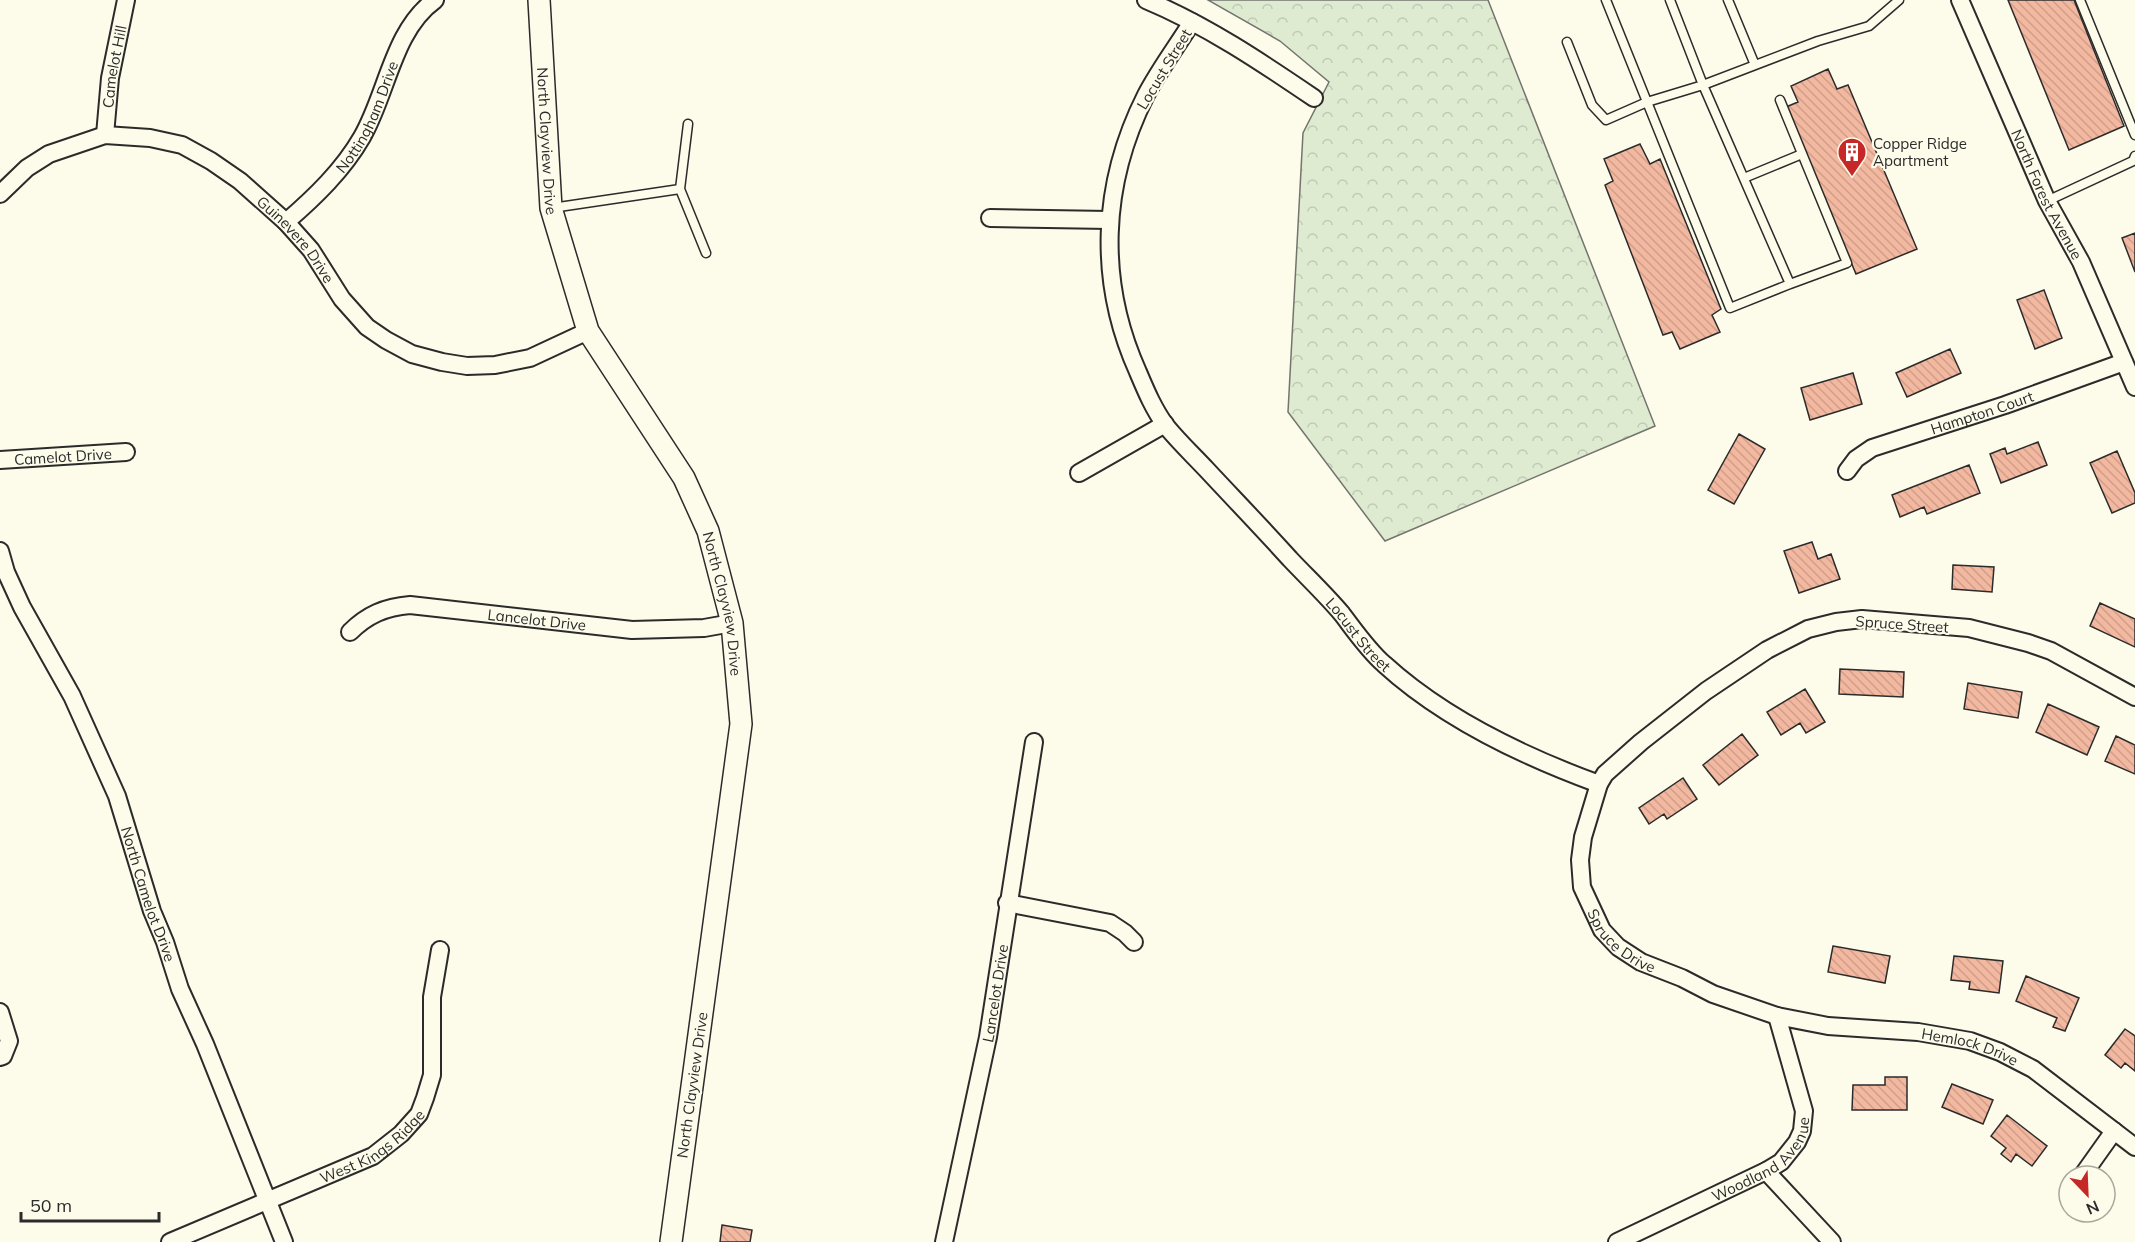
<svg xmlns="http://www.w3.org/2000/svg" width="2135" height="1242" font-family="Mulish,sans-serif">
	<defs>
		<pattern id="forest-crowns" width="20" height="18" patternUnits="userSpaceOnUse" patternTransform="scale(1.5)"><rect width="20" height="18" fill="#deebd1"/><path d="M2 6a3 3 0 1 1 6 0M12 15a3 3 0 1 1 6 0" fill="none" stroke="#bfcab4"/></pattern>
		<pattern id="building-back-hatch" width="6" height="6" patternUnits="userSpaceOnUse" patternTransform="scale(1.5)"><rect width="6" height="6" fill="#f2b8a0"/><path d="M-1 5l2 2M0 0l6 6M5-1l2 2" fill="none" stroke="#d09e8a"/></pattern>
	</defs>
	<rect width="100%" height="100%" fill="#fdfbea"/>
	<path fill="url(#forest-crowns)" stroke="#74746e" stroke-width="1.5" d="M1208,0H1488L1655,426L1385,541L1288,412L1303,133L1329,82L1280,41Z"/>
	<path fill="url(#building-back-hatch)" stroke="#2b2b2b" stroke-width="1.5" d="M2008,0H2074L2124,126L2069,150Z
		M1828,69L1837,89L1848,85L1917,249L1856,274L1786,107L1798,102L1791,86Z
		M1640,144L1650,164L1660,159L1721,309L1712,315L1720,332L1680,349L1672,332L1663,335L1605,185L1613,181L1604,159Z
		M2135,233V272L2122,238Z
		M2044,290L2062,338L2035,349L2017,300Z
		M1950,349L1961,373L1907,397L1896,373Z
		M1853,373L1862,404L1810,420L1801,388Z
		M1739,434L1765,449L1734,504L1708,490Z
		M2038,442L2047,465L2001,483L1990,454L2005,448L2007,454Z
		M2117,451L2135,493V503L2112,513L2090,463Z
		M1969,465L1980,493L1927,514L1924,507L1900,517L1892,495Z
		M1812,542L1818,559L1831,554L1840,579L1799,593L1784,551Z
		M1953,565L1994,567L1992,592L1952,589Z
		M2100,603L2135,619V647L2090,626Z
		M1840,669L1904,672L1903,697L1839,694Z
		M1968,683L2022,692L2018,718L1964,709Z
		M1805,689L1825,722L1806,733L1800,723L1781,735L1767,712Z
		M2048,704L2099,727L2087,755L2036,732Z
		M1742,734L1758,755L1719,785L1703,765Z
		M2116,736L2135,745V774L2105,761Z
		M1683,778L1697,799L1667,819L1664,814L1649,824L1639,808Z
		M1833,946L1890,956L1885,983L1828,972Z
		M1954,956L2003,961L1999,993L1969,989L1970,982L1951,980Z
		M2026,976L2079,998L2065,1031L2053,1027L2057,1018L2016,1001Z
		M2125,1029L2135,1036V1071L2125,1063L2121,1068L2105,1055Z
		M1885,1077H1907V1110H1852L1853,1085H1885Z
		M1952,1084L1993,1100L1983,1124L1942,1107Z
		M2007,1115L2047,1146L2032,1166L2016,1154L2011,1162L2001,1154L2006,1148L1991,1136Z
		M722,1225L752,1230L750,1242H720Z"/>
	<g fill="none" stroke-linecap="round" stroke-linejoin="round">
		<g stroke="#2b2b2b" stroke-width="11">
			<path id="service" d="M1606,0L1730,308L1790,284
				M1728,0L1755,65
				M2080,0L2135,135
				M1567,42L1592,105L1606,120L1647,102L1703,85L1670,0
				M1780,100L1847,263L1790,284L1703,85L1818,41L1869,26L1899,0
				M688,124L680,189L706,253
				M1744,178L1802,154
				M2047,201L2133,161L2135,156
				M552,208L680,189"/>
		</g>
		<g stroke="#2b2b2b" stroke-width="20">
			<g id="minor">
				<path d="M1146,0C1206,25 1261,62 1314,98"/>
				<path id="s1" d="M1960,0L2047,201L2081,262L2135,387"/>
				<path id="s2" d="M1192,22C1177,46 1159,70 1146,95C1101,184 1097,281 1138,372C1146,391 1154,410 1166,426C1179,442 1193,455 1207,470C1235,500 1263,529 1290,559C1307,577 1326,595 1342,614C1355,631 1368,650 1384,664C1443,718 1525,757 1599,784"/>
				<path id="s3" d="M105,135L110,78L126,0"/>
				<path id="s4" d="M0,194L27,168L49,154L105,135L150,138L182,145L211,161L240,181L286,222L311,250L342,299L367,327L386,340L412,354L442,362L467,366L495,365L530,358L588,331"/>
				<path d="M990,218L1109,220"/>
				<path id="s5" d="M286,222C315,197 343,170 362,137C387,94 393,30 435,0"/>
				<path id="s6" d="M0,460L126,452"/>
				<path id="s7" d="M1847,471L1856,459L1872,448L2005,405L2124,362"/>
				<path d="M1079,473L1165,424"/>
				<path id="s8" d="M0,551L6,572L22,607L72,696L117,796L152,911L165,942L180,989L205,1044L284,1242"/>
				<path id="s9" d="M350,632C367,615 385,607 410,605L632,630L704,628L732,623"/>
				<path id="s10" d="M2135,697L2051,651L2028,643L1969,628L1862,619L1836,622L1808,629L1767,650L1706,691L1641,742L1605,774L1599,784L1583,837L1580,860L1582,887L1602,930L1618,947L1641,962L1682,978L1713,994L1777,1016L1828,1026L1918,1032L1970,1041L2000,1052L2033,1069L2135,1147"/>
				<path d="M1007,903L1110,923L1125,933L1134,942"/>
				<path d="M0,1012L9,1041L3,1056L0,1057"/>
				<path d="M1766,1171L1832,1242"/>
				<path d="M2082,1176L2114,1131"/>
				<path id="s11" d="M170,1242L373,1156L401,1134L419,1114L425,1098L432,1075V997L440,950"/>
				<path id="s12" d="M944,1242L988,1037L1034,742"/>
				<path id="s13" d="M1617,1242L1766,1171L1781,1162L1797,1142L1802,1131L1804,1111L1777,1016"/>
			</g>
		</g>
		<g stroke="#2b2b2b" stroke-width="24">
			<g id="tertiary">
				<path id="s14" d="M539,0L551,208L588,331L684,478L708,531L732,623L741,724L671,1242"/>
			</g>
		</g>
		<use href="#service" stroke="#fdfbea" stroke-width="8"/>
		<use href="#minor" stroke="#fdfbea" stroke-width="16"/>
		<use href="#tertiary" stroke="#fdfbea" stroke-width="21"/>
	</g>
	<defs>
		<g id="building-pin" transform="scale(1.5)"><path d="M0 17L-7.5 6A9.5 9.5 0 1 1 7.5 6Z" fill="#c62828" stroke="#fdfbea"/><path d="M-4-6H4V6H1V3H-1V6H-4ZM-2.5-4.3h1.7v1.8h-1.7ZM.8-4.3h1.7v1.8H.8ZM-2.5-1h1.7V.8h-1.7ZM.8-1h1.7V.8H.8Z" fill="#fff"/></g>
	</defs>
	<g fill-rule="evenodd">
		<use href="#building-pin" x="1852" y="152"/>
	</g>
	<g text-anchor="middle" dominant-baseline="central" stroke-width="4.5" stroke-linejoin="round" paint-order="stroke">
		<g font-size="15" fill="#2b2b2b" stroke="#fdfbea">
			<text stroke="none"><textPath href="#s3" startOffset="69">Camelot Hill</textPath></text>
			<text transform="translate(1164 69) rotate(-59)">Locust Street</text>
			<text stroke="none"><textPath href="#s5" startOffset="135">Nottingham Drive</textPath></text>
			<text stroke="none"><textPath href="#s14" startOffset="141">North Clayview Drive</textPath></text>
			<text stroke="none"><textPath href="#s1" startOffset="213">North Forest Avenue</textPath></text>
			<text stroke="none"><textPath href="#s4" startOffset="350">Guinevere Drive</textPath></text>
			<text stroke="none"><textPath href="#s7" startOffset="150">Hampton Court</textPath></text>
			<text stroke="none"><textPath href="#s6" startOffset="63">Camelot Drive</textPath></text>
			<text stroke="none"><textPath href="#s14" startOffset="645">North Clayview Drive</textPath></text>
			<text stroke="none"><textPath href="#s9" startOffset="195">Lancelot Drive</textPath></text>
			<text transform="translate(1902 624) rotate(4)">Spruce Street</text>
			<text stroke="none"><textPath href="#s2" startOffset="718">Locust Street</textPath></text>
			<text stroke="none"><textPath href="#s8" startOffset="375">North Camelot Drive</textPath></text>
			<text stroke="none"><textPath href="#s10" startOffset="780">Spruce Drive</textPath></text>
			<text stroke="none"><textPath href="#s12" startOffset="254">Lancelot Drive</textPath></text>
			<text stroke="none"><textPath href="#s10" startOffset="1152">Hemlock Drive</textPath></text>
			<text transform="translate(692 1085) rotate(-82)">North Clayview Drive</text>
			<text stroke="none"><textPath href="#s11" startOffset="225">West Kings Ridge</textPath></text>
			<text stroke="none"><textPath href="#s13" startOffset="170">Woodland Avenue</textPath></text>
		</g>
		<g font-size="15" fill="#2b2b2b" stroke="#fdfbea" text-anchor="start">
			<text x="1873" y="143">Copper Ridge<tspan x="1873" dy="17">Apartment</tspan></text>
		</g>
	</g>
	<g transform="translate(2087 1194) rotate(157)"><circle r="28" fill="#fdfbea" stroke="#a9a89e" stroke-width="1.5"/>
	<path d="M0-4.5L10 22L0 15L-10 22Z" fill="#c62828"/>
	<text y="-9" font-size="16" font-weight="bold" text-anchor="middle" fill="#2b2b2b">N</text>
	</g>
	<path d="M21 1212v9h138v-9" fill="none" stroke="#2b2b2b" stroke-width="3"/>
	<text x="30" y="1212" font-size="18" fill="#2b2b2b" stroke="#fdfbea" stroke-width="4.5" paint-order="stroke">50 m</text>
</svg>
